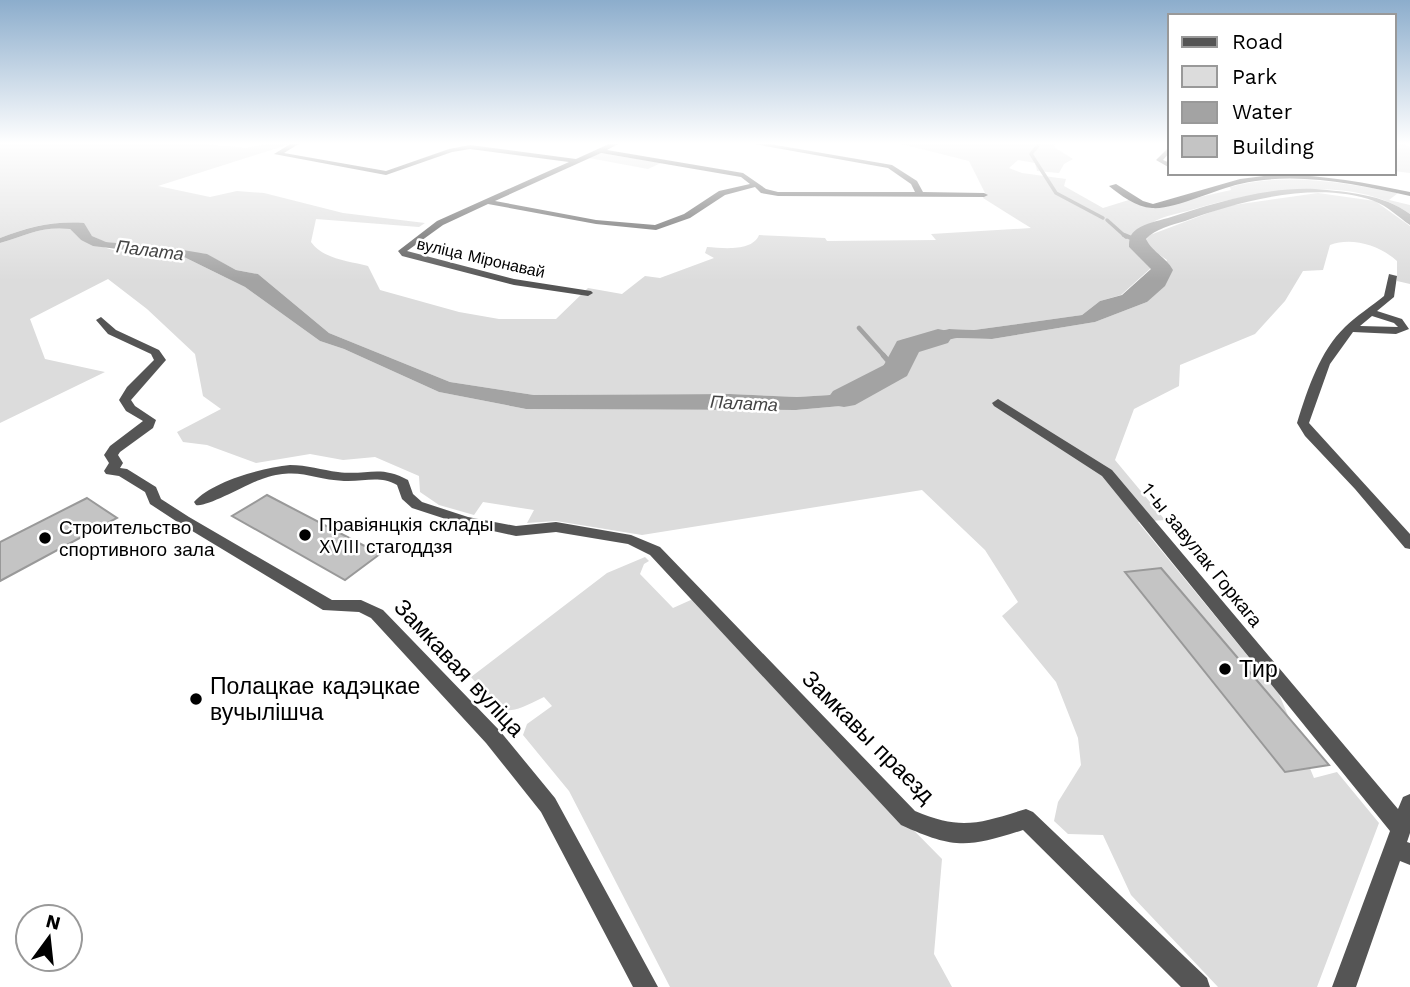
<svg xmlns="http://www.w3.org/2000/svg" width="1410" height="987" font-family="'Work Sans',sans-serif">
	<rect width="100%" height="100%" fill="#fff"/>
	<path fill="#dcdcdc" d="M0,143H196L246,148L272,143H293L158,186L210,197L237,191L264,193L343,213L425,223L419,227L316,219L311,242C323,259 349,261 368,266L380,290L459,312L499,319H556L588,288L622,294L645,276L660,278L714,258L705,253L707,247C723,248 752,252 759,235L825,238L827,241L936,240L931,234L1031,228L983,198L985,193L969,161L897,143H1056L1054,147L1073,159L1064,164L1059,173L1037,171L1035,163L1018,160L1009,168L1022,173L1066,179L1064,186L1103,208L1132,199L1151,208L1231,190L1230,187C1285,172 1343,182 1398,193L1389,200L1410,205V214C1354,173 1253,191 1191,210C1180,213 1165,216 1155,221C1146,227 1137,240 1129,247L1151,268L1121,295L1100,301L1082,315L974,330L949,329L901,340L879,372L830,395L797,397L730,394L534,395L450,382L329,333L258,274L236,270L206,254L105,242L92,236L83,223C52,221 29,227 0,238Z
		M1394,143H1403L1410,148V173L1394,171Z
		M600,153L661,163L648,169L589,158Z
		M1318,193L1375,201L1410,226V284L1397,281V261C1379,245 1352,237 1330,245L1323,270L1303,271L1285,301L1255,334L1180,365L1179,386L1134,409L1115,460L1165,520L1138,522L1279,694L1314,778L1337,772L1379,823L1317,987H1218L1131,895L1103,835L1068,834L1054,821L1058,802L1081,765L1078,738L1056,682L1002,616L1018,602L985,550L922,490L642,535L556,521L527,523L534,510L483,502L474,515L439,505L420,492L419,476L375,457L343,460L310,454L256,463L207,445L183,442L177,432L221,409L203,396L195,354L147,309L108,279L30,319L45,359L105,372L0,423V243C27,235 41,226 70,229L81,240L116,251L184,257L245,287L320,341L344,349L439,392L526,409L796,410L841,406L867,394L914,350L932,343L957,338L992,339L1095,322L1147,302L1167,260L1150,248L1146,240L1150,235L1227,206Z
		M645,557L649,561L644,564L640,574L673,608L693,599L820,735L942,859L934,954L952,987H670L569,791L523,735L527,724L552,706L544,697C499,720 502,713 471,677L607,573Z"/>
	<path fill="#a3a3a3" d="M1315,189C1347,192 1383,194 1410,214V225C1398,217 1388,206 1374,201C1317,180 1239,201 1185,221C1172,225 1155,229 1146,239C1152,252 1166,257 1173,270L1165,286L1147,302L1095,322L992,339L957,338L932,343L914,350L867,394L841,406L796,410L526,409L439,392L344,349L320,341L245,287L184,257L93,246L81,240L70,229C41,226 27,235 0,243V238C29,227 53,221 84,223L92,236L106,242L177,249L207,254L236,270L258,274L329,333L450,382L534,395L730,394L797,397L830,395L879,372L901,340L949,329L974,330L1082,315L1100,301L1122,295L1151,269L1129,247C1129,239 1130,234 1137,229C1146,223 1157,221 1168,218C1215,203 1265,187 1315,189Z"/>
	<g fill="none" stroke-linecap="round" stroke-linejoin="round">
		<path stroke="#a3a3a3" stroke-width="3.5" d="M1040,143L1031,154L1056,193L1103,218
			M1107,220L1126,237"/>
		<path stroke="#a3a3a3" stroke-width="4.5" d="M1124,235L1136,240
			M859,328L885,357"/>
		<path stroke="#a3a3a3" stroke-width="5" d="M883,355L896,370"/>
		<path fill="#a3a3a3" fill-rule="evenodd" d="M938,329L948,331L952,337L948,343L919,352L907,376L855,405L844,407L833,405L828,398L833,391L884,365L897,341Z"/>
	</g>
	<path fill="#c4c4c4" stroke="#999" stroke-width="2" d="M267,495L380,554L345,580L232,516Z
		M87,498L117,518L0,581V542Z
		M1161,568L1329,765L1285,772L1125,572Z"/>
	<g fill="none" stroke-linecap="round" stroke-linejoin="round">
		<path fill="#555" fill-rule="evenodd" d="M292,143H300L284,153L386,171L449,149L470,145L576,159L611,143H620L607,150L743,173L766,189L778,192H915L911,184L888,168L748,143H764L892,165L917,181L923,192L984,193L988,195L984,197L778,196L761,193L755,187L725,195L690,218L656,230L596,224L488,204L443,225L407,251L514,279L591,291L593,293L588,296L514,285L402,256L398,251L437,221L569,162L470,149L452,152L386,175L274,154ZM601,153L741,177L750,184L719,191L684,214L655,225L596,220L495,201Z
			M1170,146V152L1163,160L1170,163V168L1156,160Z
			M1272,175C1319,174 1364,182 1410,192V196C1355,184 1295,171 1240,184C1216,189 1174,210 1152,208C1136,207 1120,195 1109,186L1116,184L1143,201L1153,204L1240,179Z
			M1389,274L1397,276L1394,297L1377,311L1402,319L1409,329L1396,334L1353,332L1330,364L1309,423L1410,534V549L1405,548L1355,489L1305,436L1297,423C1308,388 1320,351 1345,327C1356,316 1372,306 1384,296ZM1372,316L1394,323L1398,327L1360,326Z
			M101,317L116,330L159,350L166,360L131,400L135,406L156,420L153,428L120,452L118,455L123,463L120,468L127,469L156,487L161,499L189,517L332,600H361L383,610L500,731L555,798L658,987H633L541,812L486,743L371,618L359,612L323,610L179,523L150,504L145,492L119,476L106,474L104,471L109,463L104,455L110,446L143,421L126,411L119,400L127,387L154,360L151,354L108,334L96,320Z
			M998,399L1112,470L1398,809L1403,797L1410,794V833L1407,842L1410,843V865L1400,861L1356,987H1332L1390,831L1102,476L994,406L992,403Z
			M290,465C307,465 322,470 338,472C367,476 379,464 408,480L413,494L422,502L468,517L516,526L556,522L631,535L660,547L915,811C962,831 980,823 1026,809L1033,812L1207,978L1210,987H1181L1023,830C967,848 954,849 901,825L650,555L628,544L556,532L516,536L461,524L412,508L402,499L397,485C379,475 364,482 344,481C313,480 300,467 265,478C250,482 207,508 196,505L194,502C213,481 262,468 290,465Z"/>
	</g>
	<linearGradient id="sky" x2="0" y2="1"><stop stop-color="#8cadcc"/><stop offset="0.51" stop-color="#fff"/><stop offset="1" stop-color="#fff" stop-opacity="0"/></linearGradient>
	<rect width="1410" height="281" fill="url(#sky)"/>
	<g fill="#000" stroke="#fff" stroke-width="2.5">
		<circle cx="305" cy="535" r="7"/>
		<circle cx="45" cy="538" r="7"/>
		<circle cx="1225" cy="669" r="7"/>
		<circle cx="196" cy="699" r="7"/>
	</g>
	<g text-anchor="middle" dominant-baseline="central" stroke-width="5" stroke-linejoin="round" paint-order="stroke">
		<g font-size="16" fill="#000" stroke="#fff">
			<text transform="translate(481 258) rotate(13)">вуліца Міронавай</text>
		</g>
		<g font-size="18" font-style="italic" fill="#444" stroke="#fff">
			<text transform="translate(150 250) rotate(7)">Палата</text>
			<text transform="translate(744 403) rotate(3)">Палата</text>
		</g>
		<g font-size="19" fill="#000" stroke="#fff" text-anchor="start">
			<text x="319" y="524">Правіянцкія склады<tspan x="319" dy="22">XVIII стагоддзя</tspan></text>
			<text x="59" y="527">Строительство<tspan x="59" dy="22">спортивного зала</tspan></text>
		</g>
		<g font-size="19" fill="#000" stroke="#fff">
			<text transform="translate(1202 555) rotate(51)">1-ы завулак Горкага</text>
		</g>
		<g font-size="23" fill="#000" stroke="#fff">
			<text transform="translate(459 668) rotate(47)">Замкавая вуліца</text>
			<text transform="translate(868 737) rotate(45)">Замкавы праезд</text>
		</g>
		<g font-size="23" fill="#000" stroke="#fff" text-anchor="start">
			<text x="1239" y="669">Тир</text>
			<text x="210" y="686">Полацкае кадэцкае<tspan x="210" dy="26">вучылішча</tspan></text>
		</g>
	</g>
	<rect x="1168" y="14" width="228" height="161" fill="#ffffff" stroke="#999999" stroke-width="2"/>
	<rect x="1182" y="37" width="35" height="10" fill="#555555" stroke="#999999" stroke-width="2"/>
	<text x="1232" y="49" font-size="21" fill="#000000">Road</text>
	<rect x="1182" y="66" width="35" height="21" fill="#dcdcdc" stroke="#999999" stroke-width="2"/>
	<text x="1232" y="84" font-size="21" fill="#000000">Park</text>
	<rect x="1182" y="102" width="35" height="21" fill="#a3a3a3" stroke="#999999" stroke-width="2"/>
	<text x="1232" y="119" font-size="21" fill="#000000">Water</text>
	<rect x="1182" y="136" width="35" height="21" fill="#c4c4c4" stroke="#999999" stroke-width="2"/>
	<text x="1232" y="154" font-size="21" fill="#000000">Building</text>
	<g transform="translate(49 938) rotate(15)"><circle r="33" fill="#ffffff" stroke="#999999" stroke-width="2"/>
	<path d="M0-5L12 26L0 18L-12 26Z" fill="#000000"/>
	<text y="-10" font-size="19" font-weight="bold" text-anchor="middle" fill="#000000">N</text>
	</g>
</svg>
